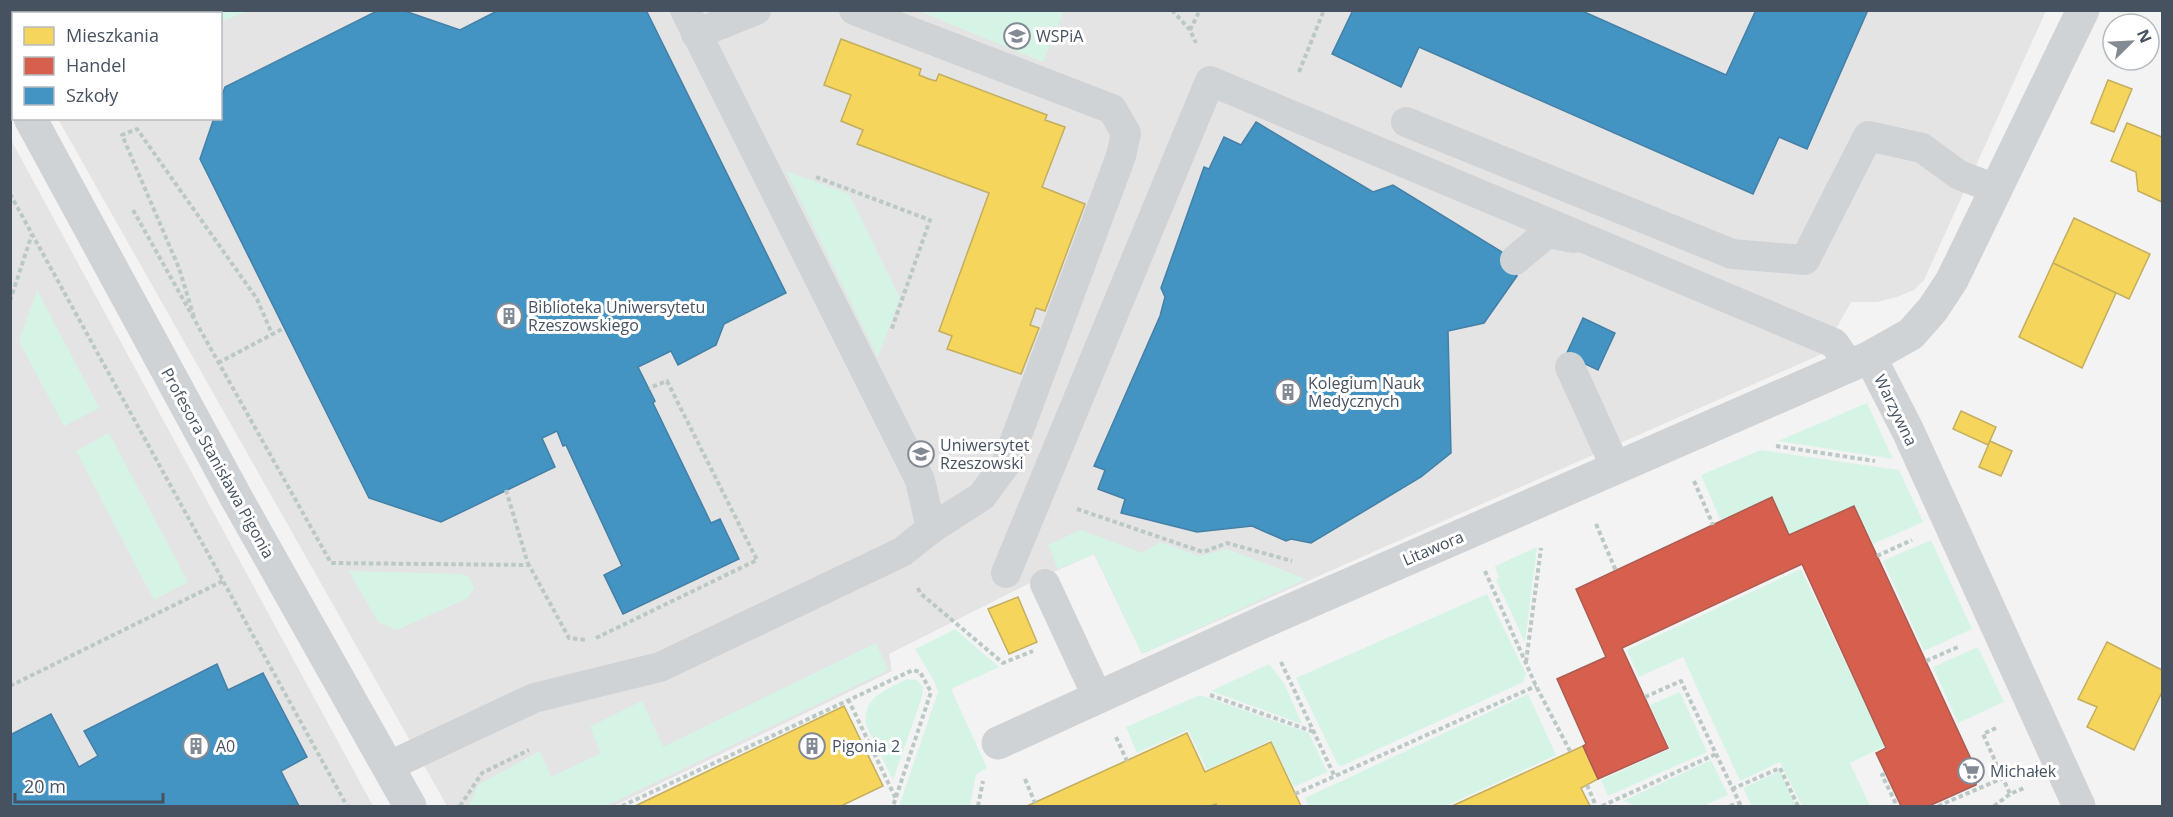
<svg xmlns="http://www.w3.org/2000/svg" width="2173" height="817" font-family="'Open Sans',sans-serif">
	<rect width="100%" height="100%" fill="#f3f3f3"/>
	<path fill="#e4e4e5" d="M11,10L2046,11L1924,280L1914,290L1897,297L1877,302H1851L1822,354L1142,654L1094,554L1036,580L889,654L892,671L614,806H447L58,119L220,118V14H14L13,32L11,26Z
		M11,140L373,806H11Z"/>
	<path fill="#d6f4e5" d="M32,11H248L221,22L220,14H34Z
		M919,11L1064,10V11L1043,62Z
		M786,171L849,194L900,298L878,357Z
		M37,290L99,408L64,426L19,341Z
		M1867,403L1893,459L1778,441Z
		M109,433L188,582L154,600L76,451Z
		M1761,450L1899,470L1923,522L1873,544L1855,506L1789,535L1771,497L1721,521L1701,475Z
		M1081,530L1142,553L1160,542L1199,556L1227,549L1306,579L1142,654L1095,554L1058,569L1048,545Z
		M1931,540L1972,629L1924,651L1883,561Z
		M1537,547L1525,642L1496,580L1499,578L1495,566Z
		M1801,569L1885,746L1850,763L1870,806H1802L1780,762L1740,781L1683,657L1639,677L1627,650Z
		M349,571L461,574L469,577L474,588L468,598L397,630L378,622Z
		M1487,594L1526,674L1523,682L1342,766L1338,765L1296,678Z
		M955,629L999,667L951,689L987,768L976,774L970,806H899L938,692L934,681L915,649Z
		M876,643L888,670L606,806H469L478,785L540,751L551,777L601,753L590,727L642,701L663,747Z
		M1978,647L2004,702L1958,723L1933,667Z
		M1269,664L1284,683L1302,724L1211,691Z
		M907,679L917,680L923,687L922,697L893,780L866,725C862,697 886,690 907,679Z
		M1680,692L1707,752L1608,796L1601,780L1670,749L1650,705Z
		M1528,694L1556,755L1446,806H1309L1305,798Z
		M1200,695L1309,733L1327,772L1294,787L1271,740L1207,770L1188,730L1137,753L1126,727Z
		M1711,760L1728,795L1703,806H1638L1623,801Z
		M1780,771L1796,806H1752L1743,788Z"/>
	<path fill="#f6d55c" stroke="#c2ae5e" stroke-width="1.5" d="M841,39L921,69L919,75L929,79L936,81L939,74L1047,115L1045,120L1065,127L1042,187L1085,204L1045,311L1036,308L1033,317L1030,325L1039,328L1021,374L947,349L952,336L939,331L989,193L857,144L863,130L841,121L851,95L824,85Z
		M2108,80L2132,89L2114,132L2091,123Z
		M2127,123L2162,137V202L2138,191L2136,172L2111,161Z
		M2074,218L2150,254L2129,299L2053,263Z
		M2053,263L2116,293L2082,368L2019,337Z
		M1961,411L1996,427L1988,445L1953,429Z
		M1990,441L2012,451L2001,476L1979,467Z
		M1018,597L1037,642L1009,654L988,609Z
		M2107,642L2162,670V692L2134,750L2087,727L2097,707L2078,699Z
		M844,706L883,786L841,806H635Z
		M1187,733L1205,772L1271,742L1301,806H1217L1216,804L1210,806H1027Z
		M1583,746L1598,779L1581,788L1590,806H1452Z"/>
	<path fill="#d6604d" stroke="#ab5c53" stroke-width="1.5" d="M1772,497L1789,535L1854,506L1978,774L1976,785L1929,806H1901L1876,753L1886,748L1802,564L1622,648L1668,748L1598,779L1583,746L1586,744L1557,679L1606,657L1576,589Z"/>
	<path fill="#4393c3" stroke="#4480a6" stroke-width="1.5" d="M379,10H402L460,30L499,10H646L786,293L724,324L716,345L678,365L671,351L638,367L655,401L653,403L711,523L720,519L739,559L623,614L604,575L622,566L566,445L563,446L557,431L542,438L555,467L441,522L369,498L200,159L214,118H220V101L225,87Z
		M1353,10H1580L1726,75L1756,10H1868L1807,149L1779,137L1753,194L1419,47L1401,87L1332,54Z
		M1256,122L1373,192L1393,185L1515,260L1517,276L1484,323L1448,331L1451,453L1421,477L1311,543L1291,539L1286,541L1252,526L1197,532L1121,513L1125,499L1098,489L1105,470L1094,466L1160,316L1165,297L1161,288L1204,167L1209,169L1224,137L1241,145Z
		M1583,318L1615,333L1598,370L1566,355Z
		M217,664L228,690L263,673L307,757L281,771L299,806H10V735L51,714L79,767L98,756L84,731Z"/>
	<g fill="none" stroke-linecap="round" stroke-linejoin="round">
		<path stroke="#bcc8c6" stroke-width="4" stroke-dasharray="4.5 3" stroke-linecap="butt" d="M25,10L26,14
			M1172,10L1190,30L1196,43
			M1190,30L1200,10
			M1299,72L1324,10
			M816,177L930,220L891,331
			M10,194L347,806
			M133,210L331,563L529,565L569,638L586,640
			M10,301L32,234
			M194,317L179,268L122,135L137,129L257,299L272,334
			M218,363L284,328
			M1776,446L1875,461
			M1694,481L1713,525
			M506,490L528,564
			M1077,509L1203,552L1227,543L1292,561
			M1596,524L1616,571
			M1877,556L1912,540
			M1485,571L1536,686L1570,751
			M918,588L920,593L1003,663L1033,651
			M596,638L757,560L667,381L649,388
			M1926,661L1958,647
			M1281,662L1334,775
			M1526,662L1541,548
			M10,686L223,581
			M1210,695L1314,732
			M1645,697L1681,681L1741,806
			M848,699L896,799
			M1996,728L1983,734L2010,794
			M1116,737L1127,761
			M1885,774L1882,775L1897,806
			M1025,779L1035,803
			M1587,785L1596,806
			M1732,789L1780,768L1798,806
			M1295,794L1536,686
			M460,806L482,773L529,750
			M622,806L913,670L920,672L931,692L893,806
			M978,806L983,781
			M1602,806L1716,754
			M1730,806L1739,803
			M1938,806L2003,778
			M1994,806L2010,794L2024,788"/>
		<path stroke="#d0d3d6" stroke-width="30" d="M854,10L1112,109L1126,133L1121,156L1007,462L982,496L931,529
			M696,34L756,10
			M1406,122L1732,254L1805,260L1868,136L1922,148L1959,175L1996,189
			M1515,260L1547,233L1574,238
			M1570,367L1616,468
			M1006,573L1210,81L1834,343L1850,366
			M1045,584L1098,698
			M387,767L534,698L660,667L902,552L931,529L920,480L685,10"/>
		<path stroke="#d0d3d6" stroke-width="33" d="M10,83L14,89
			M30,118L237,499L410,806
			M1870,357L1908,431L2079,806
			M998,743L1263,622L1870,357L1911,334L1933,309L1952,280L2083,10"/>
	</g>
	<defs>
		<g id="university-ring" transform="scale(1.35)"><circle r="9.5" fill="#fff" stroke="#838a94" stroke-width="1.5"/><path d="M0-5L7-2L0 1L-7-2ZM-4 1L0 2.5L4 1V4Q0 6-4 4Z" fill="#838a94"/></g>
		<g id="building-ring" transform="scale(1.35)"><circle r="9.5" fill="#fff" stroke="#838a94" stroke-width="1.5"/><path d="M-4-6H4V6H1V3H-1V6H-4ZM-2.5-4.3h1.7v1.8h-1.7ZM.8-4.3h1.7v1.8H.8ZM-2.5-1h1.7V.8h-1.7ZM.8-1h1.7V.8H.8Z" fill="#838a94"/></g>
		<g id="supermarket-ring" transform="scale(1.35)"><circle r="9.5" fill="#fff" stroke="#838a94" stroke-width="1.5"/><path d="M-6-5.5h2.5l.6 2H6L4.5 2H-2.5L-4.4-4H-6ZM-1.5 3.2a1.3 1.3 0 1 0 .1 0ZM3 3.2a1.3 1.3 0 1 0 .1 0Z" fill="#838a94"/></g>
	</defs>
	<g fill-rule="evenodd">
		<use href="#university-ring" x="1017" y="36"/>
		<use href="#building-ring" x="509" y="316"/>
		<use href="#building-ring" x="1288" y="392"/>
		<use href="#university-ring" x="921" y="454"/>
		<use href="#building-ring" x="196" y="746"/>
		<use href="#building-ring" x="812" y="746"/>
		<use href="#supermarket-ring" x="1971" y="771"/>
	</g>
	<g text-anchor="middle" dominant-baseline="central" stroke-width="6" stroke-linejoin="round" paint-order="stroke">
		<g font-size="16" fill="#475261" stroke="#fff" text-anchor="start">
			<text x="1036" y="36">WSPiA</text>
			<text x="528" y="307">Biblioteka Uniwersytetu<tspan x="528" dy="18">Rzeszowskiego</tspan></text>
			<text x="1308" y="383">Kolegium Nauk<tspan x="1308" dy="18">Medycznych</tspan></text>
			<text x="940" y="445">Uniwersytet<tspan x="940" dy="18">Rzeszowski</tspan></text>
			<text x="216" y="746">A0</text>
			<text x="832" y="746">Pigonia 2</text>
			<text x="1990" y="771">Michałek</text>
		</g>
		<g font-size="16" fill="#475261" stroke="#fff">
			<text transform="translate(1896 410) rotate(64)">Warzywna</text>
			<text transform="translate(218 463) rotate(61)">Profesora Stanisława Pigonia</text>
			<text transform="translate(1433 548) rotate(-23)">Litawora</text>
		</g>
	</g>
	<rect width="2173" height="817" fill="none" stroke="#475261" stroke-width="24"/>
	<rect x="12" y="12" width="210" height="108" fill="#ffffff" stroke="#b5bac0" stroke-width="1.5"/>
	<rect x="24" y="27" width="30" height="18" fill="#f6d55c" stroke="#b5bac0" stroke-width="1.5"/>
	<text x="66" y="42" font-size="18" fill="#475261">Mieszkania</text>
	<rect x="24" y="57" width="30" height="18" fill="#d6604d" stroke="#b5bac0" stroke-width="1.5"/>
	<text x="66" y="72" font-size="18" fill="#475261">Handel</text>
	<rect x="24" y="87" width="30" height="18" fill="#4393c3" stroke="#b5bac0" stroke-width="1.5"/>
	<text x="66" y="102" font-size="18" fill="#475261">Szkoły</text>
	<g transform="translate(2131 42) rotate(66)"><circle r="28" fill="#ffffff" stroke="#b5bac0" stroke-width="1.5"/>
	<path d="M0-4.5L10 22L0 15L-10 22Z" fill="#838a94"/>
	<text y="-9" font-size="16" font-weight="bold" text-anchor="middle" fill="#475261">N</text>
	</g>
	<path d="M15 793v9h148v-9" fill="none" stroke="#475261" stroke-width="3"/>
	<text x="24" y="793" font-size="18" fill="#475261" stroke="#ffffff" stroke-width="4.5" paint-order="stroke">20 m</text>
</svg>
